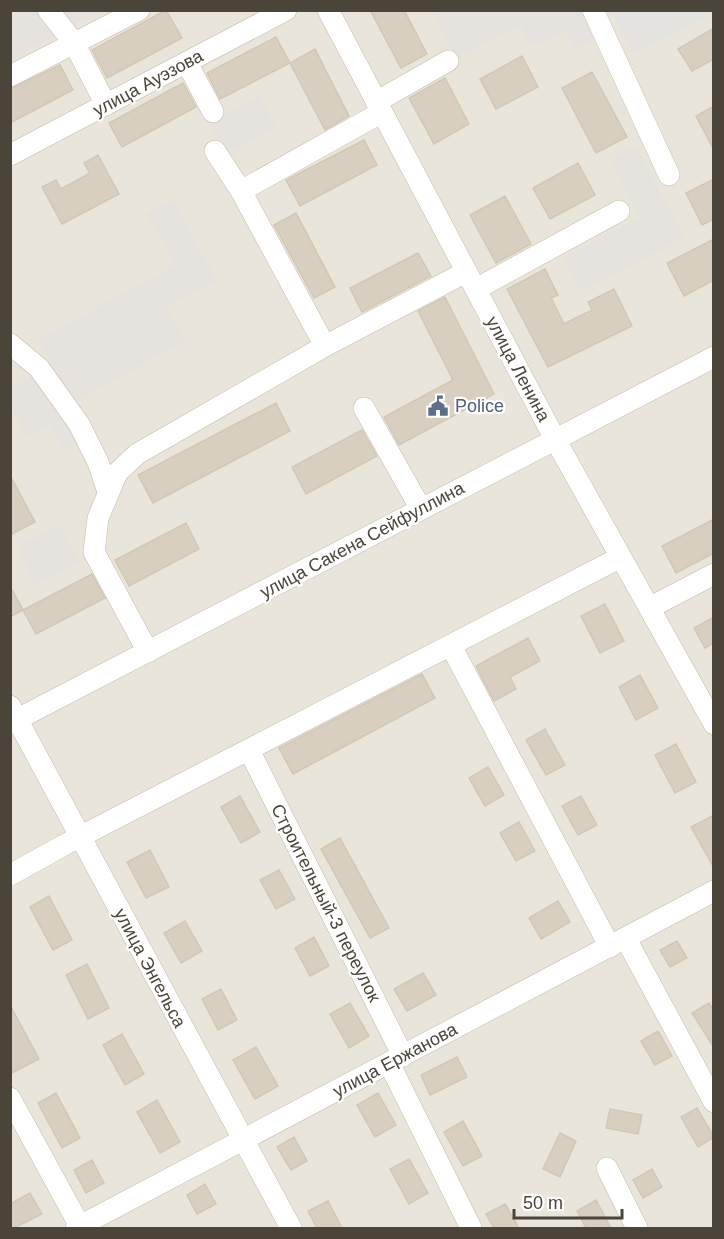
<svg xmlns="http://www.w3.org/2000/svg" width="724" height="1239" font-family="Arial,sans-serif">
	<rect width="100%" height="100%" fill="#f6f3ec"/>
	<path fill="#eae5da" d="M11,11H713V1228H11Z"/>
	<path fill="#e6e2dd" d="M446,10L583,11L597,37L574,49L564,30L532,47L520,25L457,59L435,17Z
		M11,11H100L11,59Z
		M259,96L276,128L225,155L208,123Z
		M636,146L684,237L581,291L563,258L639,218L610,160Z
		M172,200L216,280L167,306L186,340L66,407L83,439L64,450L50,424L27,437L11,407L10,390L53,367L39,340L175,265L147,214Z
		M60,525L80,560L36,584L17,548Z"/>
	<path fill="#e5e3e0" d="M713,10V13L634,53L612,11Z"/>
	<path fill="#d8cfc1" stroke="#d3c7b4" stroke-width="1.5" d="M166,10L182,38L107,78L92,50Z
		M370,10H404L427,54L401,68Z
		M714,28V59L692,71L678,49Z
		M276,37L290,63L220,99L207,73Z
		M315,49L349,116L325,130L290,63Z
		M522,56L538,87L496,109L480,79Z
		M60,65L73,90L10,123V89Z
		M592,72L627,137L596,153L562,88Z
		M445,78L469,124L434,144L409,98Z
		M183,83L196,107L122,147L109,123Z
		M714,106V150L696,116Z
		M364,140L377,165L300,206L286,180Z
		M98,155L119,194L62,224L42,187L56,180L61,189L90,173L84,163Z
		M578,163L595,195L550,219L533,188Z
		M714,179V219L702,225L686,193Z
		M505,196L531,244L496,263L470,215Z
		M296,213L335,287L314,298L274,225Z
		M714,239V280L684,296L667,263Z
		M418,253L431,276L362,312L350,288Z
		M545,269L558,295L551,298L564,324L592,310L588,302L614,289L632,326L548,367L507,289Z
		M445,297L494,394L399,445L384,417L453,380L418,311Z
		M276,403L290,431L153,503L138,475Z
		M362,430L377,456L306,494L292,467Z
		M10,475L35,522L10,535Z
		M714,519V553L676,573L662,546Z
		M186,523L199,549L129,586L115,560Z
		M92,574L105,598L36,634L23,610Z
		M10,586L23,610L10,617Z
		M605,604L624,641L600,653L581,616Z
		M714,617V643L705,648L694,628Z
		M528,638L540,661L510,677L516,689L494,701L476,666Z
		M422,674L435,698L293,774L279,748Z
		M640,675L658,708L636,720L619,687Z
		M545,729L565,765L546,775L526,740Z
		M676,744L696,782L675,793L655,755Z
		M488,767L504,795L485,806L469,778Z
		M240,796L260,832L241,843L221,807Z
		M581,796L597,825L578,835L562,806Z
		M714,815V868L691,827Z
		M519,822L535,851L516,861L500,833Z
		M340,838L389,928L370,938L321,849Z
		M150,850L169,887L146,898L127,862Z
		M279,870L295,899L276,909L260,880Z
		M49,896L72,940L53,950L30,907Z
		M558,901L570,922L541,939L529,918Z
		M185,921L202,951L181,963L164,933Z
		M314,937L329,966L310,976L295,948Z
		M677,941L687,958L670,967L660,950Z
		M87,964L109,1008L88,1019L66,975Z
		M423,973L436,995L407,1011L394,989Z
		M221,989L237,1020L218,1030L202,999Z
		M350,1003L369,1036L349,1048L330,1014Z
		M709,1003L714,1011V1048L692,1013Z
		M10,1005L39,1059L10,1074Z
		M658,1031L672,1056L655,1065L641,1041Z
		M122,1034L144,1074L125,1085L103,1045Z
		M256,1047L278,1086L255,1099L233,1060Z
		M457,1057L467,1077L430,1095L421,1075Z
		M56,1093L80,1138L62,1148L38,1103Z
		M378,1093L396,1125L375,1137L357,1105Z
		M157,1100L180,1142L160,1153L137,1112Z
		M697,1108L714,1137L698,1147L681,1117Z
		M610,1109L642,1115L638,1134L606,1128Z
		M463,1121L482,1156L463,1166L444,1132Z
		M560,1133L576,1141L560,1177L543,1169Z
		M294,1137L307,1161L291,1170L277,1147Z
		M409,1159L428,1193L409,1204L390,1169Z
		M92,1160L104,1183L86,1193L74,1170Z
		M652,1169L662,1187L643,1198L633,1180Z
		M205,1184L216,1204L197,1214L187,1195Z
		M30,1193L42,1214L14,1228H10V1204Z
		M596,1200L611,1228H586L577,1211Z
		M328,1201L342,1228H317L308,1211Z
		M505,1204L519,1228H494L486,1214Z"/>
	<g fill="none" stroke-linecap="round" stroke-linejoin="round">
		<g stroke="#c2bbae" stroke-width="22">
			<path id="minor" d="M48,10L74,43L106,105
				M328,10L555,439L714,724
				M593,10L669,175
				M187,63L213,112
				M10,76L139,10
				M376,102L448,61
				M215,151L241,191L325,346
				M10,155L286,10
				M241,191L382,112
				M476,289L619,211
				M10,344L39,368L79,424L98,462L108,492
				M364,408L421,509
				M649,608L714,574
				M451,646L610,947
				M148,652L94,552L98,518L117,473L137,454L172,434L325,346L466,272
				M10,706L291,1228
				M10,723L714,357
				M249,750L403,1056
				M10,875L64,845L621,557
				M626,939L714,1102
				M389,1063L471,1228
				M10,1098L81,1228
				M607,1168L637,1228
				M76,1228L714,891"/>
		</g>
		<use href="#minor" stroke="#fff" stroke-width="21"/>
	</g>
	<defs>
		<g id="civic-bare" transform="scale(1.62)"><path d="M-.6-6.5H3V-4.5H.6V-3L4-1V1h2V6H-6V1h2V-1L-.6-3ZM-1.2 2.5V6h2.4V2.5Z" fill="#5c6f8a" stroke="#fff" stroke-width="2.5" paint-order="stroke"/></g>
	</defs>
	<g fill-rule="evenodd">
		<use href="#civic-bare" x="438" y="406"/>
	</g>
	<g text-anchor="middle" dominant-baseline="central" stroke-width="4.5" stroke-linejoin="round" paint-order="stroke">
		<g font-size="18" fill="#4b4439" stroke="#fff">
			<text transform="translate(148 83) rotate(-28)">улица Ауэзова</text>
			<text transform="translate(518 369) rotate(62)">улица Ленина</text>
			<text transform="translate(362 540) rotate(-28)">улица Сакена Сейфуллина</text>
			<text transform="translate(326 903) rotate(63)">Строительный-3 переулок</text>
			<text transform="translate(150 968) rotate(62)">улица Энгельса</text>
			<text transform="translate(395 1060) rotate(-28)">улица Ержанова</text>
		</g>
		<g font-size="18" fill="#4e5e75" stroke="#fff" text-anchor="start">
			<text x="455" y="406">Police</text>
		</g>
	</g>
	<rect width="724" height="1239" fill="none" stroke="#4b4439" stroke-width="24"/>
	<path d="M514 1209v9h108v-9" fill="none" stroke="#4b4439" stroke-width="3"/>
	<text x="523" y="1209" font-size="18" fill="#4b4439" stroke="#ffffff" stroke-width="4.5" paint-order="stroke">50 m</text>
</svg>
